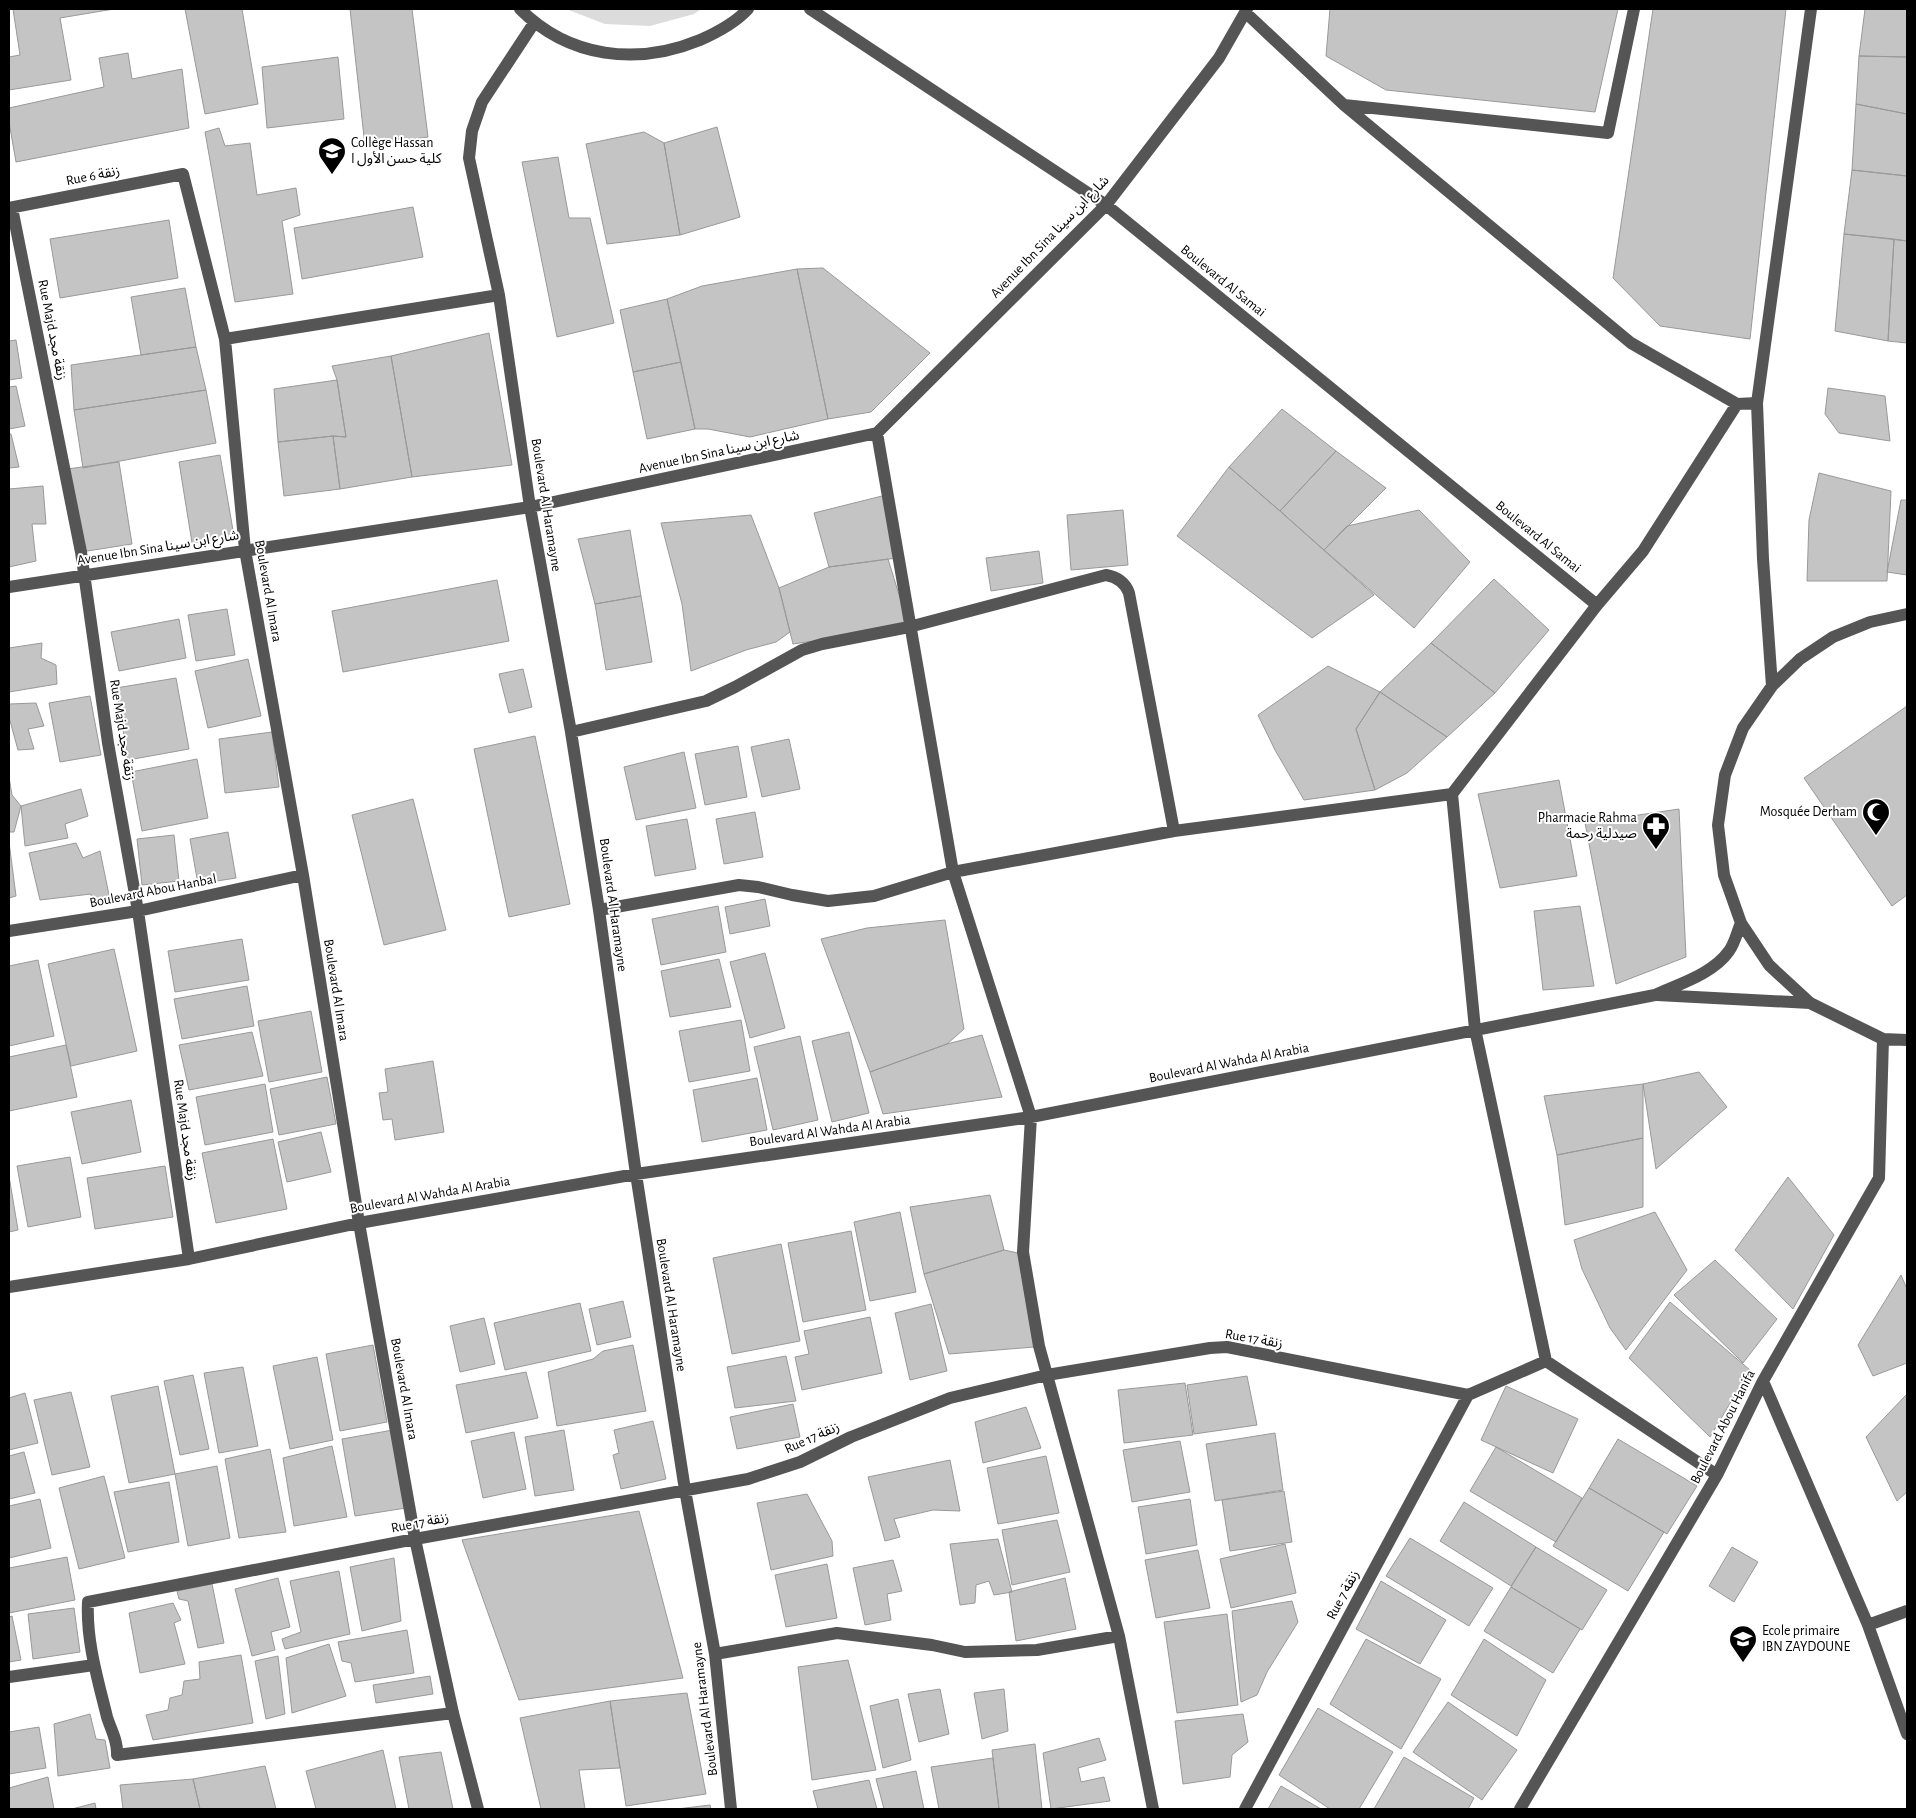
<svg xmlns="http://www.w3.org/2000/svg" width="1916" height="1818" font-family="'Alegreya Sans','Noto Sans Arabic',sans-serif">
	<rect width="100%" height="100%" fill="#fff"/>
	<path fill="#dcdcdc" d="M566,9H701L694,14L650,26L605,24Z"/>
	<path fill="#c4c4c4" stroke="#999" d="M13,9H114L60,18L71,80L9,90V57L20,55Z
		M185,9H242L258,104L205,114Z
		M350,9H412L428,137L365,146Z
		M1330,9H1618L1595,112L1386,90L1326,56Z
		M1653,9H1786L1750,339L1660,326L1613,278Z
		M1865,9H1907V57L1859,56Z
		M128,53L132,79L182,69L189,128L16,162L9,122V108L104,87L99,58Z
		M1859,56L1907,57V114L1856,104Z
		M338,57L344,119L267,128L262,67Z
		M1856,104L1907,114V176L1852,170Z
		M717,127L740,217L680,235L664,143Z
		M219,128L225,146L250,143L257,195L296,188L300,215L282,221L293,294L235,302L205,132Z
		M644,132L664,143L680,235L607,244L586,144Z
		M558,157L569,218H590L614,323L557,337L522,162Z
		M1852,170L1907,176V241L1844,234Z
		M413,207L423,257L302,279L294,228Z
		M169,220L178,278L60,298L50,239Z
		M1844,234L1894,239L1888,341L1835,331Z
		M1894,239L1907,241V343L1888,341Z
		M823,268L930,353L871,412L828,419L797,269Z
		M797,269L828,419L750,437L708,429H695L667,299L702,286Z
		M185,288L196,347L141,355L131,297Z
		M667,299L681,362L633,372L620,310Z
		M489,333L512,465L412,477L391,356Z
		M16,340L22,378L9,380V341Z
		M196,347L206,390L74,410L71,365Z
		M391,356L412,477L340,489L333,436L346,437L337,380L332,366Z
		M681,362L695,429L647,439L633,372Z
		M337,380L346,437L333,436L278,442L274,389Z
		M16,386L25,426L9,429V387Z
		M1828,388L1885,396L1890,441L1839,433L1825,414Z
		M206,390L216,443L83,468L74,410Z
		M1282,409L1336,451L1280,511L1229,467Z
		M9,434H11L19,467L9,468Z
		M333,436L340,489L284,496L278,442Z
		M1336,451L1386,488L1324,550L1280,511Z
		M220,455L234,536L192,543L179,462Z
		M119,462L132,544L81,552L67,469Z
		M1229,467L1280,511L1374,595L1312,638L1177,536Z
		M1819,473L1891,491L1887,581H1807L1809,520Z
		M43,486L46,524H32L36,561L9,567V489Z
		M886,495L897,558L829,567L814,513Z
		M1901,500H1907V575L1887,572Z
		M1123,510L1128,565L1071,570L1067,515Z
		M1419,510L1470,562L1414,628L1324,550L1347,526Z
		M751,515L779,588L790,632L776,642L746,650L691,671L682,604L661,523Z
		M630,530L641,596L595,604L578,539Z
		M1039,551L1043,583L991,591L986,558Z
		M888,559L909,627L793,644L779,588L829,567Z
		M1494,579L1549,630L1495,693L1431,643Z
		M497,580L509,641L343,672L332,611Z
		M641,596L652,662L606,670L595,604Z
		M227,609L235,655L196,661L188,615Z
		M179,619L186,658L119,671L111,632Z
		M42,643L41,658L56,665L57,684L9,692V648Z
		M1431,643L1495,693L1447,737L1380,692Z
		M248,659L261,716L208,728L195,671Z
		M1328,666L1380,692L1356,729L1375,790L1304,800L1275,750L1258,715Z
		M523,669L532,707L509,713L499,674Z
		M176,678L189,749L128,760L116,688Z
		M1380,692L1447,737L1407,773L1375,790L1356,729Z
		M90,696L101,755L60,762L49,703Z
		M36,703L44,726L28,729L34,749L18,750L9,717V704Z
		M1907,706V895L1892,906L1804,778Z
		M272,732L279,787L225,793L219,739Z
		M535,736L570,904L509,917L474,749Z
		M789,739L800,789L762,797L751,747Z
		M738,746L747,797L705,805L695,754Z
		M684,752L696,808L636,820L624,767Z
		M197,759L208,818L142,831L131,772Z
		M9,777L12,795L21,806L14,832H9Z
		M1559,780L1577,876L1500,888L1478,794Z
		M81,789L88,816L65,824L68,838L25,846L21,806Z
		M413,799L446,930L384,945L352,815Z
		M1679,809L1686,957L1616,984L1585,823Z
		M755,812L763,857L724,864L716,819Z
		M687,819L696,869L655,876L646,826Z
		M228,832L236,878L198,884L190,839Z
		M174,835L179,881L142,885L137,839Z
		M9,842L16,896L9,898Z
		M76,843L83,858L100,851L110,900L92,905L91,894L40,900L29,853Z
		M765,899L770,926L730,934L725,907Z
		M718,906L726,952L661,965L652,919Z
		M1580,906L1594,986L1543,990L1534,911Z
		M945,920L964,1029L947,1044L870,1072L821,939L867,928Z
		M242,939L249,980L175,992L168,951Z
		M114,949L137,1051L71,1066L48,964Z
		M765,953L785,1028L750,1038L730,962Z
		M719,959L731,1007L670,1017L661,971Z
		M38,960L54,1036L9,1046V966Z
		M247,986L254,1026L182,1039L174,999Z
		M311,1011L322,1072L269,1082L258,1021Z
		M741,1020L750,1071L689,1082L679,1031Z
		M252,1032L263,1076L189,1090L179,1045Z
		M849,1032L869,1113L832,1122L812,1041Z
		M982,1035L1002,1097L883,1114L870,1072L947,1044Z
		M800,1036L818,1120L773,1130L754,1047Z
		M66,1045L77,1097L9,1111V1057Z
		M433,1061L444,1132L395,1140L392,1119L383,1120L379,1093L388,1092L385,1069Z
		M1699,1072L1727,1107L1656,1169L1643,1084Z
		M327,1077L336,1124L279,1135L270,1089Z
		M757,1078L767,1130L702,1142L693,1090Z
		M265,1084L273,1132L205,1145L196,1097Z
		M1643,1084V1138L1557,1155L1544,1096Z
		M131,1100L141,1152L82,1164L71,1112Z
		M321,1132L331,1172L287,1182L278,1142Z
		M1643,1138V1207L1565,1225L1557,1155Z
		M273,1139L287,1209L216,1223L202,1153Z
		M70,1157L81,1217L28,1227L17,1166Z
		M165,1166L173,1217L95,1229L87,1178Z
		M9,1176L18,1230L9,1232Z
		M1788,1177L1834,1235L1793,1309L1735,1250Z
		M990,1195L1004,1250L924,1274L910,1207Z
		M900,1212L916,1292L870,1301L854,1222Z
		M1655,1212L1687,1270L1626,1350L1610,1328L1582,1269L1574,1240Z
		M851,1231L866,1310L803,1322L788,1243Z
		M781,1244L800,1341L732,1354L713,1258Z
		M1004,1250L1018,1253L1034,1347L949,1354L924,1274Z
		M1715,1260L1777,1319L1743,1363L1674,1295Z
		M1901,1275L1907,1289V1363L1873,1376L1858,1345Z
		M623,1301L631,1337L597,1345L589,1309Z
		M1670,1302L1750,1370L1710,1437L1629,1358Z
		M580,1303L591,1351L505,1370L494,1323Z
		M931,1304L947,1371L910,1380L895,1313Z
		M870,1317L882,1373L802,1390L795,1357L809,1354L804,1331Z
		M484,1318L495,1364L460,1372L450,1326Z
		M373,1345L387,1422L340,1431L326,1354Z
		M633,1345L646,1411L557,1426L548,1372L593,1359L603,1351Z
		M786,1356L796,1401L735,1408L727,1367Z
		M317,1357L333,1440L290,1449L273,1366Z
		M243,1367L258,1446L219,1453L204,1373Z
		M526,1372L538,1418L466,1433L456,1385Z
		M193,1375L209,1449L180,1455L164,1381Z
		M1247,1376L1257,1425L1194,1434L1187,1385Z
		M1185,1383L1193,1435L1124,1443L1118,1390Z
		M158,1386L175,1474L129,1483L111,1396Z
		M1506,1386L1578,1419L1553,1473L1481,1440Z
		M71,1392L90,1467L52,1475L34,1400Z
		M25,1393L38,1443L9,1450V1398Z
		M1907,1394V1492L1897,1501L1866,1437Z
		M793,1404L800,1437L737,1449L730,1417Z
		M1026,1407L1041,1448L983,1463L975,1422Z
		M653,1421L666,1479L621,1489L613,1455L619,1453L614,1430Z
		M393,1430L406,1508L355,1516L342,1439Z
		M564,1430L574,1490L535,1496L525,1437Z
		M514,1432L526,1489L483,1498L471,1441Z
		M1275,1433L1283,1490L1215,1501L1206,1444Z
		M1618,1439L1697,1486L1667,1534L1589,1488Z
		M1180,1441L1190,1492L1132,1502L1123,1450Z
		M332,1446L347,1517L294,1526L283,1458Z
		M1496,1447L1582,1498L1556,1542L1470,1491Z
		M270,1449L286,1532L239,1538L225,1459Z
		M24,1452L35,1493L9,1499V1456Z
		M1046,1456L1059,1513L998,1524L987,1468Z
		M950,1460L960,1511L933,1510L894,1519L900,1537L885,1541L868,1477Z
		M217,1466L230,1538L188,1546L175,1474Z
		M104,1476L125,1558L79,1569L59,1488Z
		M169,1482L179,1542L128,1552L114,1492Z
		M1589,1488L1664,1532L1628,1591L1553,1546Z
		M1284,1491L1292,1542L1230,1551L1222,1500Z
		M807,1494L832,1541L833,1556L771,1570L757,1503Z
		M40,1499L51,1548L9,1558V1506Z
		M1190,1499L1197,1545L1146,1554L1138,1507Z
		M1464,1502L1536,1547L1511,1586L1440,1541Z
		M639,1511L683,1678L519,1700L462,1540Z
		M1057,1520L1070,1572L1012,1585L1002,1530Z
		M1410,1538L1493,1588L1469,1626L1386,1576Z
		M998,1539L1012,1592L994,1595L989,1581L976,1585L975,1603L960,1605L950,1544Z
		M1285,1544L1296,1593L1231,1608L1220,1559Z
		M1536,1547L1607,1590L1582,1630L1511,1587Z
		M1732,1547L1758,1562L1734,1602L1709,1586Z
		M1198,1550L1210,1608L1156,1618L1145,1560Z
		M67,1557L75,1600L9,1613V1568Z
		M394,1558L401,1621L362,1631L350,1567Z
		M893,1560L902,1591L887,1594L891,1620L865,1625L853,1568Z
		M827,1564L837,1618L786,1627L775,1575Z
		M339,1571L350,1634L285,1649L282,1639L301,1632L290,1581Z
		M278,1578L290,1627L271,1632L275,1650L252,1656L235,1589Z
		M1065,1578L1076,1629L1016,1641L1009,1592Z
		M1381,1581L1446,1620L1420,1664L1356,1629Z
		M212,1584L224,1643L198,1648L188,1601L179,1599L177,1591Z
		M1511,1587L1580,1629L1553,1673L1484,1631Z
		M1292,1601L1298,1622L1267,1672L1257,1695L1241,1702L1232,1611Z
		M173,1603L181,1620L174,1623L185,1664L140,1673L129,1613Z
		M74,1608L80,1652L33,1659L28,1614Z
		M1227,1614L1238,1705L1177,1713L1164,1622Z
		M12,1616L21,1660L9,1662V1617Z
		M407,1630L414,1673L355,1682L351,1663L342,1661L338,1642Z
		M1366,1639L1441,1679L1401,1749L1330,1704Z
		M1484,1639L1546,1680L1517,1736L1451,1695Z
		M329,1644L346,1696L292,1713L286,1658Z
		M241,1655L253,1723L153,1740L146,1715L168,1710L170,1698L182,1695L184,1681L200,1679L199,1662Z
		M278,1656L285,1714L266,1719L255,1661Z
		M848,1660L876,1770L812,1780L798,1667Z
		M430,1676L433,1694L376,1703L373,1685Z
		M940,1689L949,1734L919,1742L908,1694Z
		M1004,1689L1008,1731L982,1739L974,1693Z
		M687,1693L706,1794L626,1806L610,1701Z
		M898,1699L911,1760L883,1768L870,1706Z
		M610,1701L620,1768L579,1770L585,1809H541L520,1718Z
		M1448,1702L1517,1750L1482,1800L1413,1752Z
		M1318,1708L1393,1752L1359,1809H1330L1279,1775Z
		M90,1714L96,1739L105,1740L110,1768L58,1776L54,1724Z
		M1243,1714L1248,1742L1232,1755L1230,1777L1183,1784L1175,1721Z
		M39,1727L46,1768L9,1774V1732Z
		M1099,1738L1106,1760L1078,1768L1081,1782L1104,1777L1110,1801L1051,1809L1043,1753Z
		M1035,1744L1042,1809H999L992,1750Z
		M383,1750L396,1809H316L306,1771Z
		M441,1752L453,1809H409L399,1757Z
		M1404,1757L1474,1798L1468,1809H1374Z
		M993,1758L999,1809H939L931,1767Z
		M265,1766L276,1809H200L193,1779Z
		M916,1771L924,1809H884L876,1779Z
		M48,1777L54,1809H9V1788Z
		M193,1779L200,1809H123L120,1785Z
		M869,1780L877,1809H818L813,1791Z
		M1281,1786L1321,1809H1268Z
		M95,1803L96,1809H72Z
		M710,1805L711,1809H677Z"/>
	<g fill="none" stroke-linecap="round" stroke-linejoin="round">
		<path stroke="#555" stroke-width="12" d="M520,9C569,58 637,66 700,40C716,33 736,22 748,9
			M810,9L1106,205L1597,605
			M1246,13L1344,105L1631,343L1737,404L1757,403
			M534,23L482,102L472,131L469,158L499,295L530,507L571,732L599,910L636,1174L685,1490L715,1654L731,1809
			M1344,105L1608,133L1634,9
			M9,208L183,174L225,339L245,550L303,875L359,1223L415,1539L453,1713L478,1809
			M12,208L81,552L108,743L138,911L189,1259
			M225,339L499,295
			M877,433L953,872L1031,1117L1023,1252L1039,1346L1119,1636L1153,1809
			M9,587L530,507L877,433L1106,205L1219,58L1247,9
			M1907,614L1870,622L1833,637L1800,659L1772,686L1743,728L1725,775L1718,825L1724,875L1741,923L1769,965L1810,1003L1883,1039L1907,1040
			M1772,686L1763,559L1757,403L1811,9
			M571,732L706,701L735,687L802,650L822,644L909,627L1106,575C1117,577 1125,582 1129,593L1174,831
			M599,910L739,885L758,887L792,895L828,901L874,896L953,872L1174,831L1452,794
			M9,931L138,911L303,875
			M1657,995L1810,1003
			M9,1287L189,1259L359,1223L636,1174L1031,1117L1655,995C1679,984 1713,974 1729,951C1735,943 1737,932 1741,923
			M1763,1381L1868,1625L1907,1734
			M1717,1475L1546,1361L1475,1029L1452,794L1597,605L1643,551L1737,404
			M1868,1625L1907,1611
			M715,1654L837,1633L932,1645L965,1652L1037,1650L1119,1636
			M9,1677L94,1665
			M453,1713L117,1755C118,1741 111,1730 107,1717C98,1680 86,1641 88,1602L415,1539L748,1479L800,1462L851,1437L950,1398L1047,1375L1210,1348L1227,1347L1468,1395L1546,1361
			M1245,1809L1468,1395
			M1520,1809L1717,1475L1763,1381L1879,1178L1883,1039"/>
	</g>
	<defs>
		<g id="school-pin" transform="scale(1.4375)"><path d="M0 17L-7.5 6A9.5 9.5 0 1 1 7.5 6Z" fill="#000" stroke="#fff"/><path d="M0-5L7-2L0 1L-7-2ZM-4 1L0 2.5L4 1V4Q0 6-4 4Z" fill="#fff"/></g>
		<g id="mosque-pin" transform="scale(1.4375)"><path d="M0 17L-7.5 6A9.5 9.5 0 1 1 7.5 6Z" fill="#000" stroke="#fff"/><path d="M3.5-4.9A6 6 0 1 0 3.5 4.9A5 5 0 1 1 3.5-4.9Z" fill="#fff"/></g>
		<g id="pharmacy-pin" transform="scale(1.4375)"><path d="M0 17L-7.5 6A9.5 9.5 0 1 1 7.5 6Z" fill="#000" stroke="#fff"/><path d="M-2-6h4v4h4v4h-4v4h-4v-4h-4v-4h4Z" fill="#fff"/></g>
	</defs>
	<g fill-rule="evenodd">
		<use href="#school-pin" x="332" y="151"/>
		<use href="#mosque-pin" x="1876" y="812"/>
		<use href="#pharmacy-pin" x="1656" y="826"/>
		<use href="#school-pin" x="1743" y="1639"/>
	</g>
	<g text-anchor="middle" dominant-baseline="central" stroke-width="4" stroke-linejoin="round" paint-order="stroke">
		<g font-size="14" fill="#000" stroke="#fff" text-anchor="start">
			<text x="351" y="143">Collège Hassan<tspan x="351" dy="16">I كلية حسن الأول</tspan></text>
			<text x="1857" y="812" text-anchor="end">Mosquée Derham</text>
			<text x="1637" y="818" text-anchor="end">Pharmacie Rahma<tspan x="1637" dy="16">صيدلية رحمة</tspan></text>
			<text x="1762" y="1631">Ecole primaire<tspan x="1762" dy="16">IBN ZAYDOUNE</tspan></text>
		</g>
		<g font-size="14" fill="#000" stroke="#fff">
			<text transform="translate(93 176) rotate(-11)">Rue 6 زنقة</text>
			<text transform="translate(1050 237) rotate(-46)">Avenue Ibn Sina شارع ابن سينا</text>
			<text transform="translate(1223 281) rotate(39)">Boulevard Al Samai</text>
			<text transform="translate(52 330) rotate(79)">Rue Majd زنقة مجد</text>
			<text transform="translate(719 452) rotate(-12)">Avenue Ibn Sina شارع ابن سينا</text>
			<text transform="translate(546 505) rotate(81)">Boulevard Al Haramayne</text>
			<text transform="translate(1538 537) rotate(39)">Boulevard Al Samai</text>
			<text transform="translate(158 548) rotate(-9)">Avenue Ibn Sina شارع ابن سينا</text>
			<text transform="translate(268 591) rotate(80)">Boulevard Al Imara</text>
			<text transform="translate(122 730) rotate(81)">Rue Majd زنقة مجد</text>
			<text transform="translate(153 891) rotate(-11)">Boulevard Abou Hanbal</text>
			<text transform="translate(613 905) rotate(82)">Boulevard Al Haramayne</text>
			<text transform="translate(336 990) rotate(81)">Boulevard Al Imara</text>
			<text transform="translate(1229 1063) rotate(-11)">Boulevard Al Wahda Al Arabia</text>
			<text transform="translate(185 1130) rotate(82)">Rue Majd زنقة مجد</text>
			<text transform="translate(830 1131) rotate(-8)">Boulevard Al Wahda Al Arabia</text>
			<text transform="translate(430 1195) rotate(-10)">Boulevard Al Wahda Al Arabia</text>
			<text transform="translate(671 1305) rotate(81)">Boulevard Al Haramayne</text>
			<text transform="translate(1254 1339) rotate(10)">Rue 17 زنقة</text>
			<text transform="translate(404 1389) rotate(80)">Boulevard Al Imara</text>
			<text transform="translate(1723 1427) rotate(-63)">Boulevard Abou Hanifa</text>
			<text transform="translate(812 1438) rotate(-24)">Rue 17 زنقة</text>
			<text transform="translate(420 1523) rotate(-11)">Rue 17 زنقة</text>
			<text transform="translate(1343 1595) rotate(-62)">Rue 7 زنقة</text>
			<text transform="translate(705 1709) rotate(-97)">Boulevard Al Haramayne</text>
		</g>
	</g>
	<rect width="1916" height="1818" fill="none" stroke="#000000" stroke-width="20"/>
</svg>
